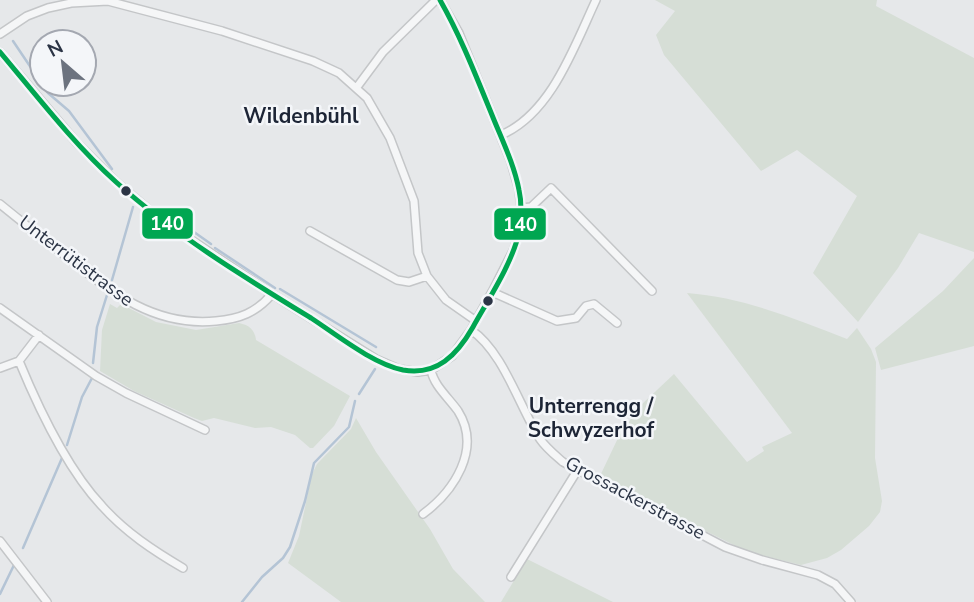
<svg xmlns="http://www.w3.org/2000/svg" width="974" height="602" font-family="'Nunito Sans',sans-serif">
	<rect width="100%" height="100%" fill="#e6e8ea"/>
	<path fill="#d6ded6" d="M655,0H877L876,6L974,58V252L919,233L898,268L858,322L813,273L857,196L797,150L761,171L664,55L656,35L675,11Z
		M974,258V346L881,370L875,348L943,291Z
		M687,293C743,297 795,319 847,339L857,328L871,349L876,362L875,458L882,501L880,512L869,526L841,550L827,558L801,565L748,552L599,478L619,436L640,406L674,374L747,462L764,451L762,447L792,433Z
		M110,304L117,308L121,304L156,322L196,330L239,323C249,325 255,330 256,340L350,396L334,426L313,448H310L295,435L271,427L255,428L214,418L202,421L194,418L134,391L100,371L102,330Z
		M356,418L376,452L430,529L453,569L485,602H341L288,563L299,536L312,474L317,464L351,429Z
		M527,559L613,602H501Z"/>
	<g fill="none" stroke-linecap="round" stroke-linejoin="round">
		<path stroke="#b4c4d5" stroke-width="2.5" d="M13,41L48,93L69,111L112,169
			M160,208L211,244
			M215,248L275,288
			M112,280L133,207
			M280,289L376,347
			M93,363L97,327L107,295
			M359,394L375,369
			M67,445L82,397L92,378
			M23,548L62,458
			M0,594L14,565
			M242,602L262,577L283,558L290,547L305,501L314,463L349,427L355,401"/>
		<g stroke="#c4c6c8" stroke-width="10">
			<path id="minor" d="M0,34L27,16L48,8L71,3L108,1L222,31L313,61L339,73L367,98L390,138L414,201L418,253L427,276L446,300L476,321
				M0,52L76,142L115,181L160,219L272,294L376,359L399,369L418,372L431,370L452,356L471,330L492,292L514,249L519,232L521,208L519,190L511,162L459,33L440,0
				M357,87L383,52L436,0
				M501,135C551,114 574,47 596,0
				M0,204C22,222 45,240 67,257C112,293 155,327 216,321C239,319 256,313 272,294
				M521,208L531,207L551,188L652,291
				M310,231L397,280L409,282L427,276
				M492,292L557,321L576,318L586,306L594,304L617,323
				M0,308L96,376L126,393L205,430
				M471,330C503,351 520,408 540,439C546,448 555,455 563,462L725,547L762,560L818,575L835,584L851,602
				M19,361C38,407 68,470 102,506C125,532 154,551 183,568
				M0,368L19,361L39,335
				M423,514C454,491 482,449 458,411C449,398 434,386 431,370
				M0,541L47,602
				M511,577L577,471"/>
		</g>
		<use href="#minor" stroke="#f5f6f7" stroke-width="7"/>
		<g stroke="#f4f6f9" stroke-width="10">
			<path id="bus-1" d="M0,52C37,96 73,143 116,182C175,235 244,277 311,318C337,335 373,364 403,370C437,376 457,355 473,327C488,300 513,262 519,232C521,219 522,203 519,190C514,164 502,140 492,115C476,76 461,37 440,0"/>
		</g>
		<use href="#bus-1" stroke="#00a651" stroke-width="5"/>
	</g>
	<g fill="#2b3445" stroke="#f4f6f9" stroke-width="2.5">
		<circle cx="126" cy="191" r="6"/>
		<circle cx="488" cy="301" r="6"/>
	</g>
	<g text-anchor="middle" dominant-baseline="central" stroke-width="5" stroke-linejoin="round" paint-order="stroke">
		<g font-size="19" fill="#2b3445" stroke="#f4f6f9">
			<text transform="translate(76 261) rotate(37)">Unterrütistrasse</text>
			<text transform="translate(635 498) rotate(28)">Grossackerstrasse</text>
		</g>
		<g font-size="21" font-weight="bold" fill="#1d2536" stroke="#f4f6f9">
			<text x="301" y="116">Wildenbühl</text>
			<text x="591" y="406">Unterrengg /<tspan x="591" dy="24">Schwyzerhof</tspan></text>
		</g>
	</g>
	<g stroke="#f4f6f9" stroke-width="2.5">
		<rect x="141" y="207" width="53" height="33" rx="7" fill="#00a651"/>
		<rect x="493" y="207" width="54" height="34" rx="7" fill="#00a651"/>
	</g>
	<g font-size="19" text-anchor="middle" font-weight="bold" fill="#fff">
		<text x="167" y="230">140</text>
		<text x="520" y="231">140</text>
	</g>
	<g transform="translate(63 63) rotate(332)"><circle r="33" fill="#f4f6f9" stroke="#a4a8b1" stroke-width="2"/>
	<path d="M0-5L12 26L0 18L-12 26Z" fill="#6c737f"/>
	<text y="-10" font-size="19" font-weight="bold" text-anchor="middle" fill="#2b3445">N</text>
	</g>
</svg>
